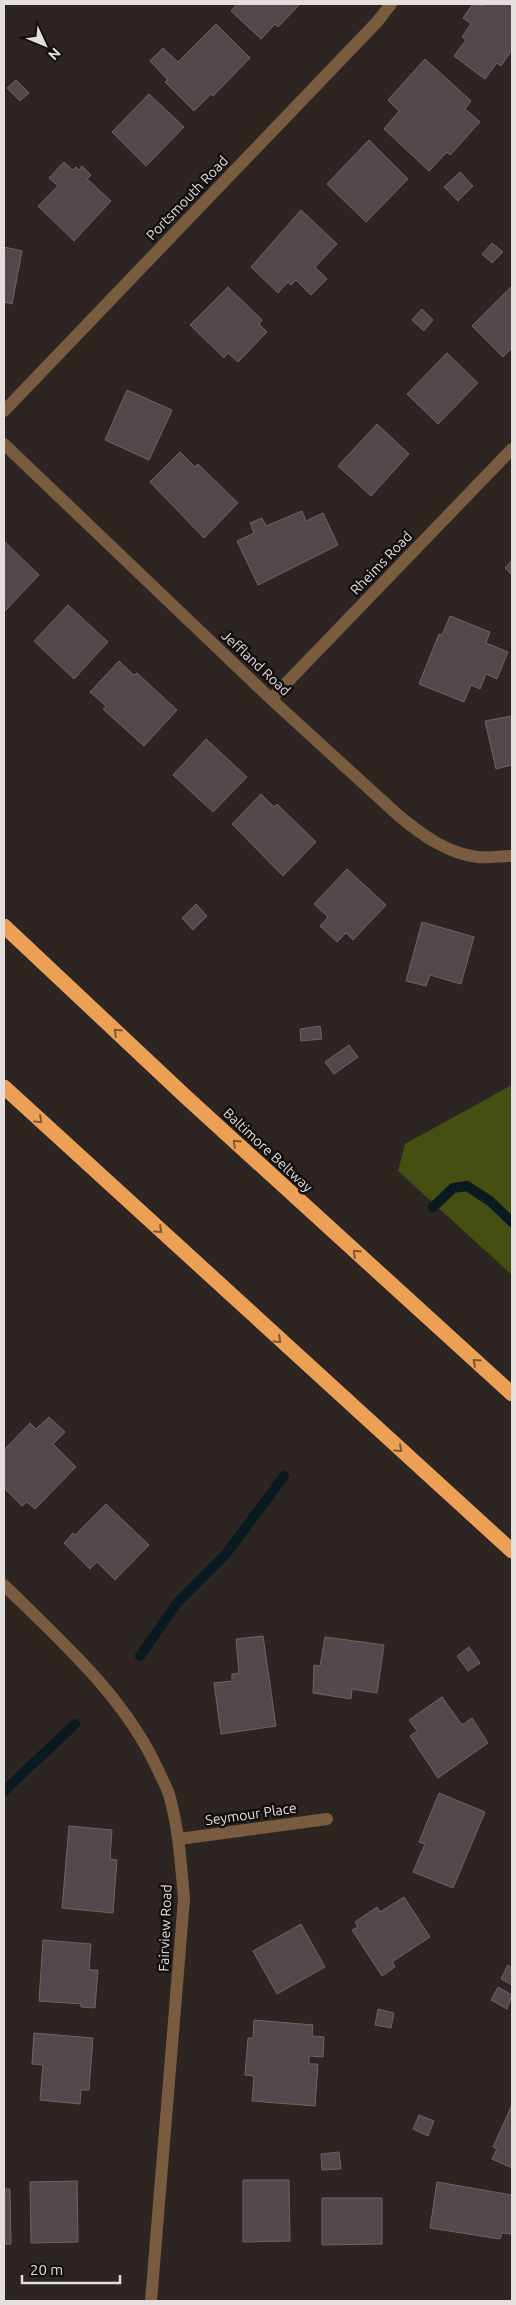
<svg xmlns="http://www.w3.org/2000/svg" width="516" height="2305" font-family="Ubuntu,sans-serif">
	<rect width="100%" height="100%" fill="#2d2522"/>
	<path fill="#454f11" d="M512,1085V1275L398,1171L405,1144Z"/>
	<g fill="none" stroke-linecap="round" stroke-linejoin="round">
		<path stroke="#091b20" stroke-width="10" d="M433,1207L453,1188L467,1186L490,1201L512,1222
			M140,1656L177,1603L226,1554L284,1476
			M4,1791L75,1724"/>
	</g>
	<path fill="#52494c" stroke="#6d6467" d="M237,4H300L278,27L275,24L261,39L231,11Z
		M473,4L484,6L486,4H509L512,6V50L501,66L497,63L485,79L454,56L466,40L462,37L471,24L463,18Z
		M216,24L250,58L213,96L211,94L194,111L165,82L168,80L150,61L163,48L178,62Z
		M425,59L471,101L465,109L480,122L450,155L447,152L429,171L384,129L399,111L388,100Z
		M16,80L29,93L20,101L7,88Z
		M149,94L184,127L146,166L112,132Z
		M369,140L408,179L366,222L327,184Z
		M64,162L73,170L76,167L79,170L82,166L91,175L87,179L111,201L74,241L38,206L58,186L49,178Z
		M460,172L473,186L458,201L444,187Z
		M301,210L337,244L315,267L327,279L311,295L296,280L291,285L288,282L278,293L251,267Z
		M492,243L503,252L492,263L482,254Z
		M4,247L22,251L12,304L4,302Z
		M512,286V348L503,357L472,326Z
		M228,287L262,320L259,324L267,332L238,362L228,353L224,358L190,325Z
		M422,309L433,320L424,331L412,320Z
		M447,353L478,383L438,424L407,394Z
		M127,390L172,410L149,460L105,440Z
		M377,424L409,454L371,496L338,466Z
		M180,452L195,467L198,464L238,503L204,538L150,482Z
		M302,511L306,521L323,513L338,545L258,585L237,541L254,533L250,523L262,518L266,526Z
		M4,541L39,575L4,612Z
		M512,560V575L505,568Z
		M68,605L108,642L74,679L34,641Z
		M450,616L490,632L486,643L508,652L497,679L486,674L480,689L471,685L464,702L419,684L439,634L442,635Z
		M119,661L134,675L137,673L177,710L144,746L103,709L106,706L90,692Z
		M512,716V765L496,769L485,721Z
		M206,739L247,777L213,812L173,775Z
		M261,794L274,807L277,804L316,842L283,876L232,824Z
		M347,869L386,905L353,940L346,933L337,942L320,926L328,917L314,904Z
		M196,904L207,916L193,930L182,918Z
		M422,922L474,937L461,984L430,975L426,986L406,981Z
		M320,1026L322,1039L301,1041L300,1029Z
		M349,1045L358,1057L334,1074L325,1062Z
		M49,1417L65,1432L53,1444L76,1467L35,1509L27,1502L22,1506L4,1488V1450L30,1423L36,1429Z
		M106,1504L149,1545L115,1580L97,1562L90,1569L64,1543L73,1533L75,1535Z
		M263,1636L276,1726L221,1734L214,1683L232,1681V1674L239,1673L236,1639Z
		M325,1637L384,1645L377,1693L352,1689L351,1699L313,1693L314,1665L320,1666Z
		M469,1647L480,1663L468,1671L457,1656Z
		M442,1697L462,1725L472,1718L488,1743L438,1778L410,1736L417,1731L409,1720Z
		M439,1793L485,1812L453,1888L413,1872L425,1844L419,1842Z
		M69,1826L112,1830L110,1859L117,1860L113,1913L62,1908Z
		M404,1897L430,1937L392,1962L395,1967L382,1976L352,1930L358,1927L355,1922L377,1907L380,1912Z
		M301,1924L325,1967L277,1994L253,1951Z
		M43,1940L91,1944L89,1970H98L95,2008L81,2007V2004L39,2001Z
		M508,1965L512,1968V1985L501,1979Z
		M498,1987L512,1995L507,2009L491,2000Z
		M378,2009L394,2013L391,2028L375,2025Z
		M254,2020L313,2025L312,2036L324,2037L323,2057L309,2056V2064H318L315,2106L252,2101L254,2076L245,2075L248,2038H253Z
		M34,2033L93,2038L89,2090H81L80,2104L40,2100L43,2065L32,2064Z
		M512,2105V2168L492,2159L497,2149L493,2147Z
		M419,2115L434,2121L428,2136L413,2129Z
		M339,2152L341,2169L322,2170L321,2154Z
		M243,2180H289L290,2241L243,2242Z
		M77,2181L78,2242L31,2243L30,2182Z
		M437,2182L512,2195V2234L502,2233L500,2239L430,2228Z
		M4,2189H10L11,2244H4Z
		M322,2198H382V2244L322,2245Z"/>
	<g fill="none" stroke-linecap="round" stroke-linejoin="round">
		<path stroke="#795b3f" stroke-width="12" d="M4,411L377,22L391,4
			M4,444L271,699L399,816C422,835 447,853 477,857C488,858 501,856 512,856
			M271,699L512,449
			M4,1585C61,1641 125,1697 158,1770C162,1779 168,1789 170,1798C179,1831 181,1865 184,1899L151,2301
			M179,1839L327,1819"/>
		<path stroke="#eca056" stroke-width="15" d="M4,926L186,1097L512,1394
			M4,1087L512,1551"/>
	</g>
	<defs><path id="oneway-chevron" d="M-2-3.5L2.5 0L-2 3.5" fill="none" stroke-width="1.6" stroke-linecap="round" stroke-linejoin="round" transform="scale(1.25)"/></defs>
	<g stroke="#7f5832">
		<use href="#oneway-chevron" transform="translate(117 1032) rotate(-137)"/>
		<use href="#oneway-chevron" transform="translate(39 1120) rotate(43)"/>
		<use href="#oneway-chevron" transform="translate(236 1143) rotate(-137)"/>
		<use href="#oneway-chevron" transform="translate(159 1230) rotate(42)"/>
		<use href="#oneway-chevron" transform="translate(356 1253) rotate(-137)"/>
		<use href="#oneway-chevron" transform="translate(278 1340) rotate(42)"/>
		<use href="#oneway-chevron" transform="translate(476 1362) rotate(-138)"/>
		<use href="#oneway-chevron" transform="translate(399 1449) rotate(42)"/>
	</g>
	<g text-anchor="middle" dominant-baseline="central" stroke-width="5" stroke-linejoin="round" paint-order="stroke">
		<g font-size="14" fill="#e4dfdc" stroke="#120f0e">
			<text transform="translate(187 198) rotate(-46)">Portsmouth Road</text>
			<text transform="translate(381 563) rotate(-46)">Rheims Road</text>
			<text transform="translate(256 663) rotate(43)">Jeffland Road</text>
			<text transform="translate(268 1150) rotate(43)">Baltimore Beltway</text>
			<text transform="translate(251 1814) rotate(-8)">Seymour Place</text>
			<text transform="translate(165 1928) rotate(-88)">Fairview Road</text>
		</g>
	</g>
	<rect width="516" height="2305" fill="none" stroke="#e4dfdc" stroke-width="10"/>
	<g transform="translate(45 45) rotate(134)" stroke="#120f0e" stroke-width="4" paint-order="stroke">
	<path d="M0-4L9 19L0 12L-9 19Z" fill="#e4dfdc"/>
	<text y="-8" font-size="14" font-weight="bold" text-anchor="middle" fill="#e4dfdc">N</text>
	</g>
	<path d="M22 2275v8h98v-8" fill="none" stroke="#e4dfdc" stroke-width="2.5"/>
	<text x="30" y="2275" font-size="15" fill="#e4dfdc" stroke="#120f0e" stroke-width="4" paint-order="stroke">20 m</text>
</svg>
